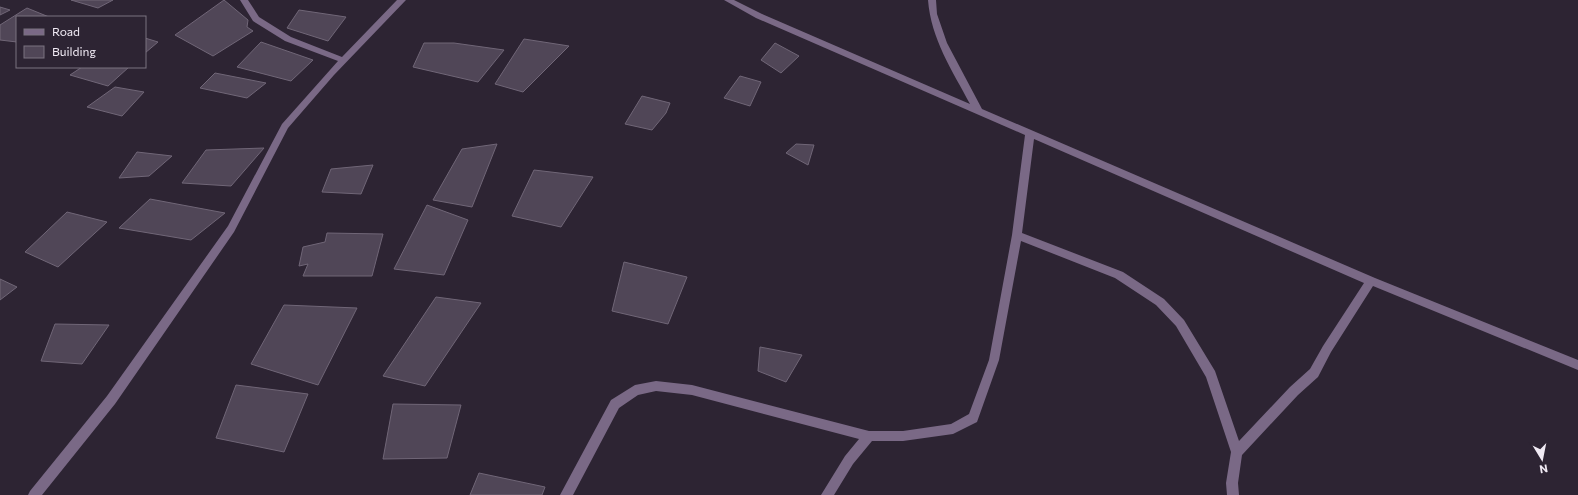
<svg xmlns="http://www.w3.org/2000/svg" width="1578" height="495" font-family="Commissioner,sans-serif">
	<rect width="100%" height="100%" fill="#2d2433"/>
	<path fill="#504657" stroke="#706677" d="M71,0H113L98,8Z
		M224,0L248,20L247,27L253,31L213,56L175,35Z
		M0,7L10,10L0,15Z
		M27,8L49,17H17V42L0,40V25Z
		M299,10L346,17L328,41L287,28Z
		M145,38L158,42L145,53Z
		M524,39L569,46L523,92L495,84Z
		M261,42L313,60L291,81L237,67Z
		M424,43H454L504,50L478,82L413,67Z
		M775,43L799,56L781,73L761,60Z
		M82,67H129L108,86L70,75Z
		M215,73L266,83L247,98L200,88Z
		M740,76L761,82L750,106L724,98Z
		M115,87L144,92L122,116L87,107Z
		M642,96L670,103L666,113L652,130L625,124Z
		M497,144L472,207L433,200L462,149Z
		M796,144L814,145L808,165L786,153Z
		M264,148L231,186L182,183L206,150Z
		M137,152L172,156L149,176L119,178Z
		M373,165L361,194L322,192L331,169Z
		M534,170L593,177L561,227L512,216Z
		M150,199L225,213L191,240L119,228Z
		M427,205L468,220L444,275L394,269Z
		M67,212L107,222L58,267L25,252Z
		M327,233L383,234L372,276H303L308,264L299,266L303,247L325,242Z
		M624,262L687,277L668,324L612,311Z
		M0,279L17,287L0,300Z
		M436,297L481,303L425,386L383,376Z
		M284,305L357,308L318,385L251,364Z
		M55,324L109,325L82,364L41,361Z
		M760,347L802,355L786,382L758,371Z
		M236,385L308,394L284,452L216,438Z
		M393,404L461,405L447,458L383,459Z
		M479,473L545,487L542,495H470Z"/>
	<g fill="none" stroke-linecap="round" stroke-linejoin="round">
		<path fill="#7a6986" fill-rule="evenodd" d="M240,0H248L259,17L291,37L342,57L397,0H406L334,75L288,128L234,232L115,404L42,495H28L30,491L107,396L228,226L282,124L338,61L285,41L253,21Z
			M724,0H734L762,14L970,104C952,70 931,39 928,0H936L937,14L947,43L982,109L1375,278L1578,360V370L1373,286L1331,352L1318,377L1298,395L1242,455L1238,483L1239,495H1227L1226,483L1231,452L1206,377L1176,326L1156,305L1115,278L1021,241L999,360L977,422L953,434L903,441H872L853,464L834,495H821L845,456L859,439L692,395L656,391L638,395L619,408L573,495H560L611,400L635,385L656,381L692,385L869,431H903L951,424L969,414L989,360L1012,235L1025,135L756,18ZM1034,139L1364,283L1323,346L1310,369L1290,387L1239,441L1215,371L1184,320L1164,299L1123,272L1022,233Z"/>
	</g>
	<rect x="16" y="16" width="130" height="52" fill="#2d2433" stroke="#7b7380"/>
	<rect x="24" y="29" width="20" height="6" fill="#7a6986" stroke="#7b7380"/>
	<text x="52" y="36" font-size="12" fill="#f0eaf4">Road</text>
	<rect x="24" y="46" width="20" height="12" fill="#504657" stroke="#7b7380"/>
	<text x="52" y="56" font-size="12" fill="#f0eaf4">Building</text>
	<g transform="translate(1542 459) rotate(170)" stroke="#2d2433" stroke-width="3" paint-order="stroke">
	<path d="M0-3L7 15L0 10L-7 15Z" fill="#f0eaf4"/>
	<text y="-6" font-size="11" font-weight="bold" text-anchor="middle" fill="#f0eaf4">N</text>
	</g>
</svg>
